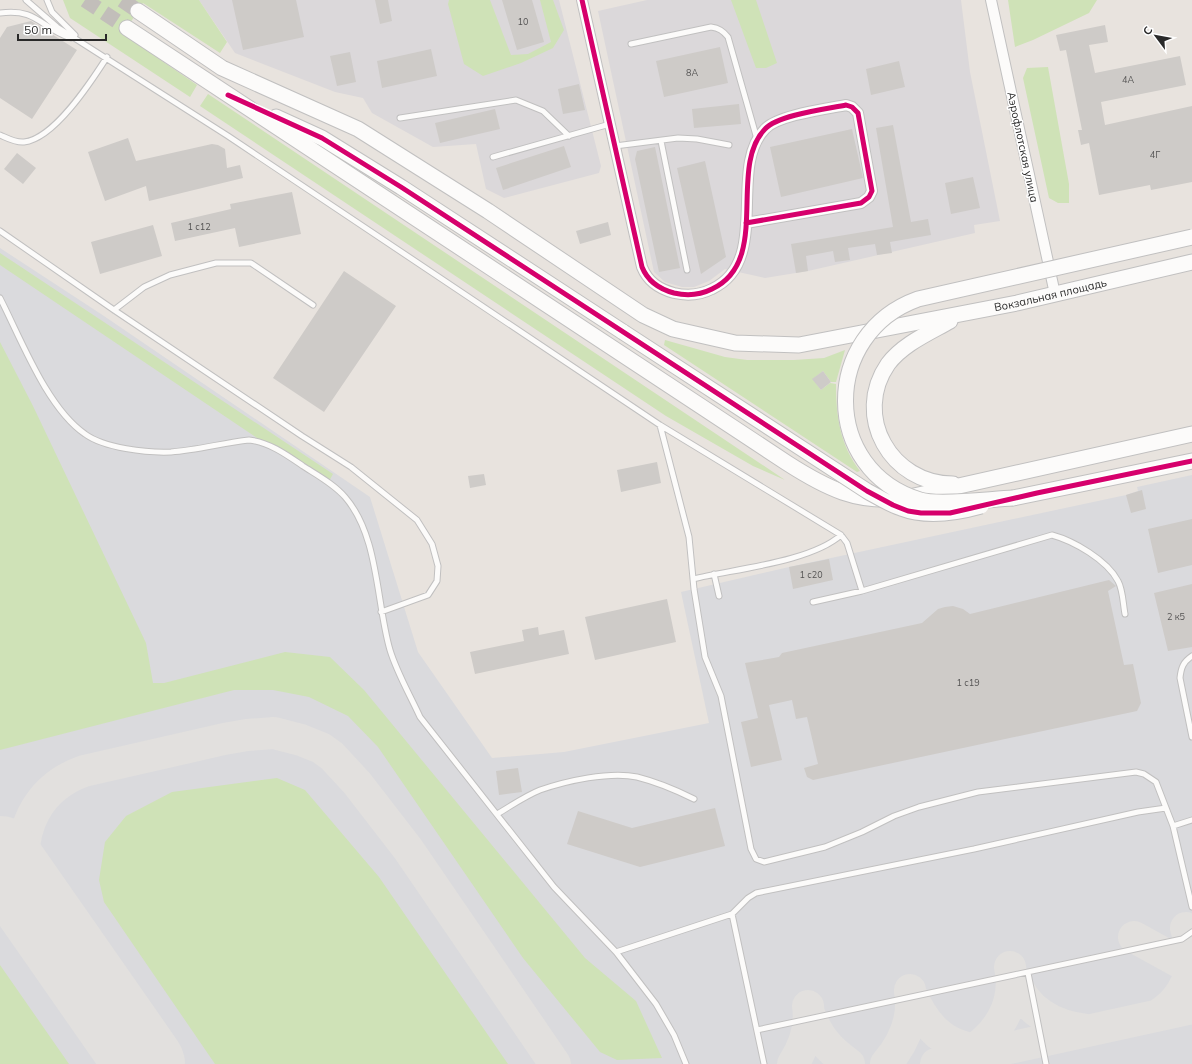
<svg xmlns="http://www.w3.org/2000/svg" width="1192" height="1064" font-family="Mulish,sans-serif">
	<rect width="100%" height="100%" fill="#e8e3de"/>
	<path fill="#dbd8da" d="M199,0H559L601,166L599,173L504,198L486,189L476,144L433,147L372,113L363,98L335,92L235,53Z
		M647,0H961L970,72L1000,221L974,225L975,233L808,271L765,278L725,269L709,281L694,287H682L665,282L654,272L598,11Z"/>
	<path fill="#dadadd" d="M0,248L101,314L370,497L418,652L492,758L564,752L709,723L681,592L789,567L1126,495L1138,491L1137,487L1192,475V1064H0Z"/>
	<path fill="#cfe2b7" d="M63,0H199L227,42L220,53L143,3L123,34L197,85L190,97L70,18Z
		M449,0H490L511,55L528,54L551,42L540,0H553L564,30L553,48L521,63L483,76L464,64L448,4Z
		M731,0H756L777,63L766,68H756Z
		M1008,0H1097L1089,13L1033,40L1015,47Z
		M1048,67L1069,184V203H1058L1049,198L1023,78L1027,68Z
		M208,94L785,480L753,466L666,416L200,106Z
		M0,253L333,474L327,485L0,265Z
		M665,340L725,357L747,360H794L824,358L845,350L836,382H831L823,371L813,379L821,390L830,383L836,384C836,416 840,445 860,471L857,472L664,345Z
		M0,342L33,406L146,643L153,683H164L285,652L330,657L364,690L585,958L636,1001L662,1058L617,1060L600,1052L523,958L378,747L348,716L309,697L273,690H234L0,750Z
		M277,778L305,790L379,877L508,1064H215L104,902L99,880L105,842L126,816L172,792Z
		M0,965L69,1064H0Z"/>
	<g fill="none" stroke-linecap="round" stroke-linejoin="round">
		<path stroke="#e2e0de" stroke-width="32" d="M38,909C33,898 27,886 25,874C18,827 39,787 84,771L224,739L247,735L274,733L301,740L321,748L332,756L357,783L408,849L555,1064
			M1186,928L1192,950
			M1134,937L1192,969
			M1013,978C1026,1010 1051,1026 1086,1030
			M910,992C925,1027 946,1050 986,1050
			M809,1014C819,1038 828,1049 849,1064
			M1158,1015C1179,1002 1190,984 1192,959
			M964,1055C997,1038 1018,1005 1010,967
			M793,1064C804,1047 811,1026 808,1006
			M886,1064C904,1043 915,1019 910,990
			M936,1064L1192,1008"/>
		<path stroke="#e2e0de" stroke-width="80" d="M0,856L145,1064"/>
	</g>
	<path fill="#cecbc8" d="M232,0H296L304,37L243,50Z
		M375,0H388L392,21L380,24Z
		M502,0H532L544,42L517,50Z
		M31,21L77,50L32,119L0,98V38L7,27Z
		M1105,25L1108,42L1089,45L1095,73L1180,56L1186,85L1101,102L1105,125L1192,106V182L1151,190L1150,185L1099,195L1089,143L1081,145L1078,130H1082L1066,50L1060,51L1056,35Z
		M720,47L728,83L664,97L656,61Z
		M431,49L437,76L382,88L377,61Z
		M350,52L356,82L337,86L330,56Z
		M899,61L905,87L871,95L866,69Z
		M579,84L585,110L563,114L558,89Z
		M739,104L741,124L694,128L692,109Z
		M495,109L500,129L440,143L435,123Z
		M893,125L911,222L928,219L931,235L890,242L892,253L877,255L875,244L848,248L850,260L835,262L833,251L806,256L808,271L796,273L791,244L893,227L876,128Z
		M852,129L863,178L781,197L770,147Z
		M128,138L136,161L212,144L218,145L225,149L227,168L240,165L243,178L149,201L146,186L105,201L88,152Z
		M564,146L571,167L503,190L496,168Z
		M655,147L680,268L659,272L635,159L637,151Z
		M17,153L36,168L23,184L4,169Z
		M705,161L726,257L701,274L677,168Z
		M973,177L980,208L951,214L945,183Z
		M292,192L301,234L239,247L235,228L175,241L171,223L231,209L230,204Z
		M608,222L611,235L580,244L576,231Z
		M153,225L162,256L100,274L91,242Z
		M344,271L396,306L324,412L273,378Z
		M823,371L831,382L821,390L812,379Z
		M657,462L661,483L621,492L617,470Z
		M484,474L486,485L470,488L468,476Z
		M1142,490L1146,509L1131,513L1126,495Z
		M1192,519V565L1158,573L1148,529Z
		M829,559L833,580L793,589L789,567Z
		M1109,580L1116,586L1108,591L1124,665L1133,664L1141,703L1137,711L813,780L807,777L804,768L818,764L807,717L796,719L792,700L769,705L782,760L751,767L741,722L758,718L745,663L779,657L782,653L922,623L938,609L945,607L953,606L963,609L970,614Z
		M1192,584V647L1168,651L1154,593Z
		M667,599L676,642L595,660L585,617Z
		M538,627L539,635L564,630L569,654L475,674L470,652L524,641L522,630Z
		M518,768L522,792L499,795L496,771Z
		M715,808L725,846L640,867L567,844L578,811L632,828Z"/>
	<g fill="none" stroke-linecap="round" stroke-linejoin="round">
		<path stroke="#c2beba" stroke-width="15" stroke-dasharray="15 8" stroke-linecap="butt" d="M85,0L127,28
			M122,0L138,11"/>
		<g stroke="#c1c0c0" stroke-width="7">
			<path id="lane" d="M26,0L57,27L228,136L660,425L841,535L847,543L862,591
				M47,0L52,12L75,35
				M0,13C38,8 40,28 71,38
				M631,44L711,27C719,28 723,31 728,37L757,139
				M400,118L516,100L543,111L569,136
				M0,135C7,138 16,143 24,142C54,139 91,82 107,57
				M661,141L687,270
				M615,146L678,138L697,139L729,145
				M493,157L610,124
				M0,231L114,310L302,436L351,467L417,520L432,544L438,566L437,581L428,595L381,612
				M0,298C21,339 47,408 85,434C104,448 147,453 171,452C197,450 223,443 249,440C269,442 287,455 303,466C317,475 334,484 345,497C379,536 376,602 390,650C397,673 410,695 420,717L554,887L616,952L656,1004L674,1035L686,1064
				M114,310L144,287L170,275L216,263H251L313,305
				M660,425L689,537L694,589L705,657L721,696L751,849L756,859L764,862L825,847L862,832L894,816L919,807L978,792L1136,772L1144,774L1156,782L1173,826L1192,907
				M714,574L719,596
				M693,579C734,569 811,562 841,535
				M813,602L862,591L1052,535C1074,541 1107,560 1118,581C1123,590 1123,604 1125,614
				M1192,656C1183,662 1181,668 1180,678L1192,737
				M497,814C511,806 525,796 540,790C566,781 610,771 637,777C657,782 676,790 694,799
				M1173,826L1192,820
				M732,914L764,1064
				M616,952L732,914L748,898L756,893L974,849L1138,812L1166,808
				M1028,973L1046,1064
				M757,1030L1182,939L1192,932"/>
		</g>
		<g stroke="#c1c0c0" stroke-width="12">
			<path id="street" d="M582,0L642,267C648,282 659,289 674,293C687,296 700,295 712,289C772,261 727,168 765,129C778,115 826,109 846,105L852,107L858,113L872,191L869,197L861,203L746,223
				M991,0L1055,294"/>
		</g>
		<g stroke="#c1c0c0" stroke-width="17">
			<g id="secondary">
				<path id="s1" d="M138,11L222,68L358,129L488,211L643,315L673,329L735,343L799,345L1017,303L1192,262"/>
				<path d="M127,28L787,463C826,488 857,504 905,498L1192,434"/>
				<path d="M276,117L322,138L401,187L623,332"/>
				<path d="M950,321C929,333 903,344 888,364C852,416 891,484 953,484"/>
				<path d="M1013,498L1192,461"/>
			</g>
		</g>
		<use href="#lane" stroke="#fcfbfa" stroke-width="5"/>
		<use href="#street" stroke="#fcfbfa" stroke-width="10"/>
		<use href="#secondary" stroke="#fcfbfa" stroke-width="15"/>
		<g stroke="#c1c0c0" stroke-width="17" stroke-linecap="butt">
			<path id="secondary-bridge" d="M623,332L867,491C878,497 889,504 901,508C927,518 956,513 981,506
				M1013,498C990,499 939,506 920,500C821,470 821,334 918,299L1192,237"/>
		</g>
		<use href="#secondary-bridge" stroke="#fcfbfa" stroke-width="15"/>
		<g stroke="#fff" stroke-width="8">
			<path id="cycleway" d="M582,0L642,267C648,282 659,289 674,293C687,296 700,295 712,289C772,261 727,168 765,129C778,115 826,109 846,105L852,107L858,113L872,191L869,197L861,203L746,223
				M228,95L322,138L401,187L867,491L893,505L908,511L921,513H950L1037,493L1192,461"/>
		</g>
		<use href="#cycleway" stroke="#d6006c" stroke-width="5"/>
	</g>
	<g text-anchor="middle" dominant-baseline="central" stroke-width="3" stroke-linejoin="round" paint-order="stroke">
		<g font-size="9" fill="#535252">
			<text x="523" y="21">10</text>
			<text x="692" y="72">8А</text>
			<text x="1128" y="79">4А</text>
			<text x="1155" y="154">4Г</text>
			<text x="199" y="226">1 с12</text>
			<text x="811" y="574">1 с20</text>
			<text x="1176" y="616">2 к5</text>
			<text x="968" y="682">1 с19</text>
		</g>
		<g font-size="11" fill="#292929" stroke="#fff">
			<text transform="translate(1023 147) rotate(78)">Аэрофлотская улица</text>
			<text stroke="none"><textPath href="#s1" startOffset="1008">Вокзальная площадь</textPath></text>
		</g>
	</g>
	<g transform="translate(1156 36) rotate(302)" stroke="#ffffff" stroke-width="3" paint-order="stroke">
	<path d="M0-3L7 15L0 10L-7 15Z" fill="#292929"/>
	<text y="-6" font-size="11" font-weight="bold" text-anchor="middle" fill="#292929">С</text>
	</g>
	<path d="M18 34v6h88v-6" fill="none" stroke="#292929" stroke-width="2"/>
	<text x="24" y="34" font-size="12" fill="#292929" stroke="#ffffff" stroke-width="3" paint-order="stroke">50 m</text>
</svg>
